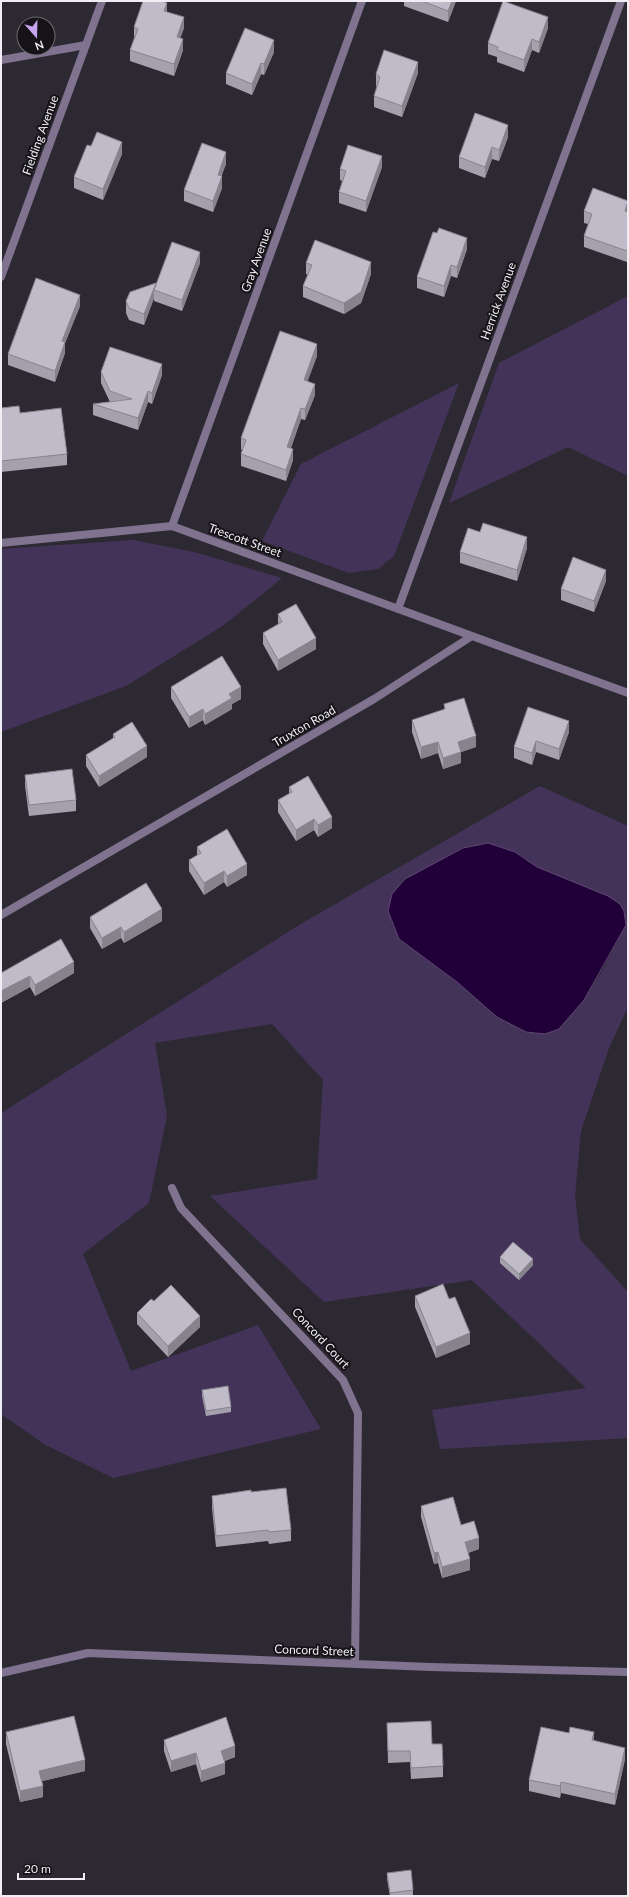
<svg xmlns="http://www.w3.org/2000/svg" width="629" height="1897" font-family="Lato,sans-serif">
	<rect width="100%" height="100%" fill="#2d2933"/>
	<path fill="#443358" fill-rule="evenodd" d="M628,296V478L626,475L568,447L449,503L499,363Z
		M459,383L394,556L378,569L349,573L262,541L301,464Z
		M133,540L194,552L282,578L224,625L126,686L1,732V549Z
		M540,786L628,826V1007L609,1048L581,1131L575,1196L580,1239L628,1292V1438L440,1449L432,1410L586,1388L472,1280L324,1302L210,1196L317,1179L323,1080L272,1024L155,1043L167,1116L149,1203L83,1254L131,1371L258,1325L321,1429L113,1478L44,1444L1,1414V1113L299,925ZM515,852L537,867L580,886L626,925L603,969L584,1000L526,1032L497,1017L457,982Z"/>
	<path fill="#21003a" stroke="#5f4772" d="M488,843L515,852L537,867L608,896L620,904L624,911L626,925L584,1000L559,1029L545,1034L526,1032L497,1017L457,982L399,939L388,911L392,894L405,879L463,848Z"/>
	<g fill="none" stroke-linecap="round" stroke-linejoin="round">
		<path stroke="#807390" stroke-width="8" d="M1,60L86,45
			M1,277L102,1
			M172,526L362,1
			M1,543L172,526L472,636
			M398,609L621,1
			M1,915L374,699L472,636L628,693
			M172,1188L181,1208L343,1380L358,1413L355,1664
			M1,1673L88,1653L430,1667L628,1672"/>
	</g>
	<path fill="#a5a1ac" d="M404,1H456L448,22L404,6Z
		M167,12L184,28L180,38L183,50L174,76L130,61V50L134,38V27Z
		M548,28L539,53L532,50L524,72L497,62V57L488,54V43Z
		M274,52L264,75L261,74L252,95L226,84V73Z
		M418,73L402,117L374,107V96L377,86H376V74Z
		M1,118L2,125V136H1Z
		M508,137L499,161L492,159L485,178L459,168V157Z
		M91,146L122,154L103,200L74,188V177Z
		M226,164L221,176L222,188L213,212L184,201V190Z
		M382,167L366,212L339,203V192L342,181L340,180V169Z
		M628,201L627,262L584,247V236L588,224L584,223V211Z
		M437,233L467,249L457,278L451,276L444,297L417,288V277Z
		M200,263L182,311L154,301V298L144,325L129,320L126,313V301Z
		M306,263L371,274L361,303L344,314L303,297V286L308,275L306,274Z
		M80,306L65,343V353L55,382L8,365V354Z
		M317,356L307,382L315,395L305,420L301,419L291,448L293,460L286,481L241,466V454L242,450L241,449V438Z
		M101,372L162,375L152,404L148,402L138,430L93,415V404L110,402L101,383Z
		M1,408L20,413L67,454V465L1,472Z
		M480,532L527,548L517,581L460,563V552Z
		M606,581L594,612L561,600V589Z
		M278,614L316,649L278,671L263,644V633L278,624Z
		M171,687L241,699L232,704V709L205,725L203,720L189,728L171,698Z
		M444,704L476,747L461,752V763L443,769L438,753L421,759L412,732V720L444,710Z
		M569,732L559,760L536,752L532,765L514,758V747Z
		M113,734L147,757L99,787L86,766V755L113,739Z
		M25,775L76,800V811L29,816L25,786Z
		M289,787L332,828L318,837L314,830L296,841L278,812V800L289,794Z
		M197,847L247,875L227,887L224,882L204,895L189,871V860L197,855Z
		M90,917L162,921L124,943L121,938L102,949L90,928Z
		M1,973H74L35,996L30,987L1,1003Z
		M500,1257L533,1265L519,1280L500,1263Z
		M415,1296L449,1299L470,1344L436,1358L415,1307Z
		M154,1301L200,1327L168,1357L137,1324V1313Z
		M202,1390L231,1407V1412L206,1416L202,1396Z
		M251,1492L291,1530V1541L269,1544L268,1541L216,1547L212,1508V1496Z
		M421,1506L461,1525L479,1549L468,1553L470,1570L442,1578L438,1563L434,1564L421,1517Z
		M387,1723L432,1744L443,1766V1777L411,1779L410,1762L388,1763Z
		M6,1732L85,1771L42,1781L43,1797L20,1802L6,1744Z
		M164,1740L235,1757L225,1761V1774L201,1782L196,1764L171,1772L164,1751Z
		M594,1741L625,1759L615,1805L561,1793L560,1798L529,1791V1780Z
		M387,1873L413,1890V1896H390L387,1879Z"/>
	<path fill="#86838c" d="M452,1H456L448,22V11Z
		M167,3V14L164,11Z
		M184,17V28L177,48V37Z
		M548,17V28L539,53V42Z
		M183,39V50L174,76V64Z
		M532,39V50L524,72V60Z
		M274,40V52L264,75V64Z
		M418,62V73L402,117V106Z
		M261,63V74L252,95V84Z
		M508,125V137L499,161V150Z
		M122,142V154L103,200V189Z
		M492,147V159L485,178V167Z
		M226,152V164L218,186V175Z
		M382,156V167L366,212V201Z
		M222,176V188L213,212V201Z
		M628,202V213L625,211Z
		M467,238V249L457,278V267Z
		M628,247V258L627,262V251Z
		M200,252V263L182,311V300Z
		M371,262V274L361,303L344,314V303Z
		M451,265V276L444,297V286Z
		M156,283V290H154V298L144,325V314Z
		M80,295V306L65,343V353L55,382V371L62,341Z
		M317,344V356L304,391V380Z
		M162,364V375L152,404V393Z
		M315,384V395L305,420V409Z
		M148,391V402L138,430V418Z
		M301,408V419L287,458V447Z
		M293,449V460L286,481V470Z
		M527,537V548L517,581V570Z
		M606,570V581L594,612V601Z
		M316,638V649L278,671V660Z
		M241,687V699L232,704V709L205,725V714L229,694Z
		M203,709V720L189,728V717Z
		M569,721V732L559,760V749Z
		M476,736V747L461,752V763L443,769V758L458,742Z
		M536,741V752L532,765V753Z
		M438,742V753L421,759V747Z
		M147,746V757L99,787V776Z
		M332,817V828L318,837V825Z
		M314,819V830L296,841V830Z
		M247,864V875L227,887V876Z
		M224,871V882L204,895V883Z
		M162,909V921L124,943V932Z
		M121,927V938L102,949V938Z
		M74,962V973L35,996V985Z
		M30,976V987L1,1003V991Z
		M533,1259V1265L519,1280V1274Z
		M200,1316V1327L168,1357V1346Z
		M470,1333V1344L436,1358V1347Z
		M479,1538V1549L465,1554V1542Z
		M438,1552V1563L434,1564V1553Z
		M470,1559V1570L442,1578V1567Z
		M594,1732V1743L592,1740Z
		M235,1746V1757L221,1762V1751Z
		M625,1748V1759L615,1805V1794Z
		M196,1753V1764L171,1772V1761Z
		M85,1760V1771L39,1782V1771Z
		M225,1763V1774L201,1782V1771Z
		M561,1782V1793L560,1798V1786Z
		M43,1786V1797L20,1802V1791Z"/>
	<path fill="#c0bbc8" stroke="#86838c" d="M143,1H162L167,3L164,11L184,17L177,37L183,39L174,64L130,50L138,29L134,27Z
		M422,1H452L448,11Z
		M503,1L548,17L539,42L532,39L524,60L497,50L498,47L488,43Z
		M245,28L274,40L264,64L261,63L252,84L226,73Z
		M384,50L418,62L402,106L374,96L380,77L376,74Z
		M475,113L508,125L499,150L492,147L485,167L459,157Z
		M97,132L122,142L103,189L74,177L87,145L91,146Z
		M202,143L226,152L218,175L222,176L213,201L184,190Z
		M348,145L382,156L366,201L339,192L346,171L340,169Z
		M593,188L628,201L625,211L628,212V247L627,251L584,236L592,214L584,211Z
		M439,228L467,238L457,267L451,265L444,286L417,277L433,232L437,233Z
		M315,240L371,262L361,292L344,303L303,286L312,265L306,263Z
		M172,242L200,252L182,300L154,290Z
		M36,278L80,295L62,341L65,342L55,371L8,354Z
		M156,283L144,314L129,308L126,301L130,292Z
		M280,331L317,344L304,380L315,384L305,409L301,408L287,447L293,449L286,470L241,454L246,440L241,438Z
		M110,347L162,364L152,393L148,391L138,418L93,404L132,399L110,391L101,372Z
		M19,406L20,413L61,408L67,454L1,461V408Z
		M483,523L527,537L517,570L460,552L468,528L480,532Z
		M573,557L606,570L594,601L561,589Z
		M296,604L316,638L278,660L263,633L282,622L278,614Z
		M222,656L241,687L229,694L232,698L205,714L203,709L189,717L171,687Z
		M464,698L476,736L458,742L461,752L443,758L438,742L421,747L412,720L445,709L444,704Z
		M528,707L569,721L559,749L536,741L532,753L514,747Z
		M132,722L147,746L99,776L86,755L115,737L113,734Z
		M72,769L76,800L29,805L25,775Z
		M308,776L332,817L318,825L314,819L296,830L278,800L292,792L289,787Z
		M227,829L247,864L227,876L224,871L204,883L189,860L201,853L197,847Z
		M146,883L162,909L124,932L121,927L102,938L90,917Z
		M61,939L74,962L35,985L30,976L1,991V973Z
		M513,1242L533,1259L519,1274L500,1257Z
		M443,1284L449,1299L455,1297L470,1333L436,1347L415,1296Z
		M171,1285L200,1316L168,1346L137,1313L151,1299L154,1301Z
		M228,1386L231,1407L206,1411L202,1390Z
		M286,1488L291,1530L269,1532L268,1530L216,1536L212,1496L251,1490V1492Z
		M453,1497L461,1525L474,1521L479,1538L465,1542L470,1559L442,1567L438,1552L434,1553L421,1506Z
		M74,1716L85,1760L39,1771L43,1786L20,1791L6,1732Z
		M226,1717L235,1746L221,1751L225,1763L201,1771L196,1753L171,1761L164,1740Z
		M431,1721L432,1744H442L443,1766L411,1768L410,1751H388L387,1723Z
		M541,1727L569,1733L570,1727L594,1732L592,1740L625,1748L615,1794L561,1782L560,1786L529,1780Z
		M411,1870L413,1890L390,1893L387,1873Z"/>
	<g text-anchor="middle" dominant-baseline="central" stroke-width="4" stroke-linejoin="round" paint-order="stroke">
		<g font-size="12" fill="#f0eef4" stroke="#151317">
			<text transform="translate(40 135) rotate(-70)">Fielding Avenue</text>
			<text transform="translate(256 260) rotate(-70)">Gray Avenue</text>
			<text transform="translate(498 301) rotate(-70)">Herrick Avenue</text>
			<text transform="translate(245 540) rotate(20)">Trescott Street</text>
			<text transform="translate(304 726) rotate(-30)">Truxton Road</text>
			<text transform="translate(321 1338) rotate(47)">Concord Court</text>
			<text transform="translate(314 1650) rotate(2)">Concord Street</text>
		</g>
	</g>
	<rect width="629" height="1897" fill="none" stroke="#f0eef4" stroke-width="4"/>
	<g transform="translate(36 36) rotate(160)"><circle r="19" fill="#151317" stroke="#6d6b6f"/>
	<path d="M0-3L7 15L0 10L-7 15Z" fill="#c7a6ef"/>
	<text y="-6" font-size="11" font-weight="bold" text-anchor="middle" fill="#f0eef4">N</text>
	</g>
	<path d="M18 1873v6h66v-6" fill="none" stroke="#f0eef4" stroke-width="2"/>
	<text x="24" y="1873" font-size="12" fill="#f0eef4" stroke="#151317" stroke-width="3" paint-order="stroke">20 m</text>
</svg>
